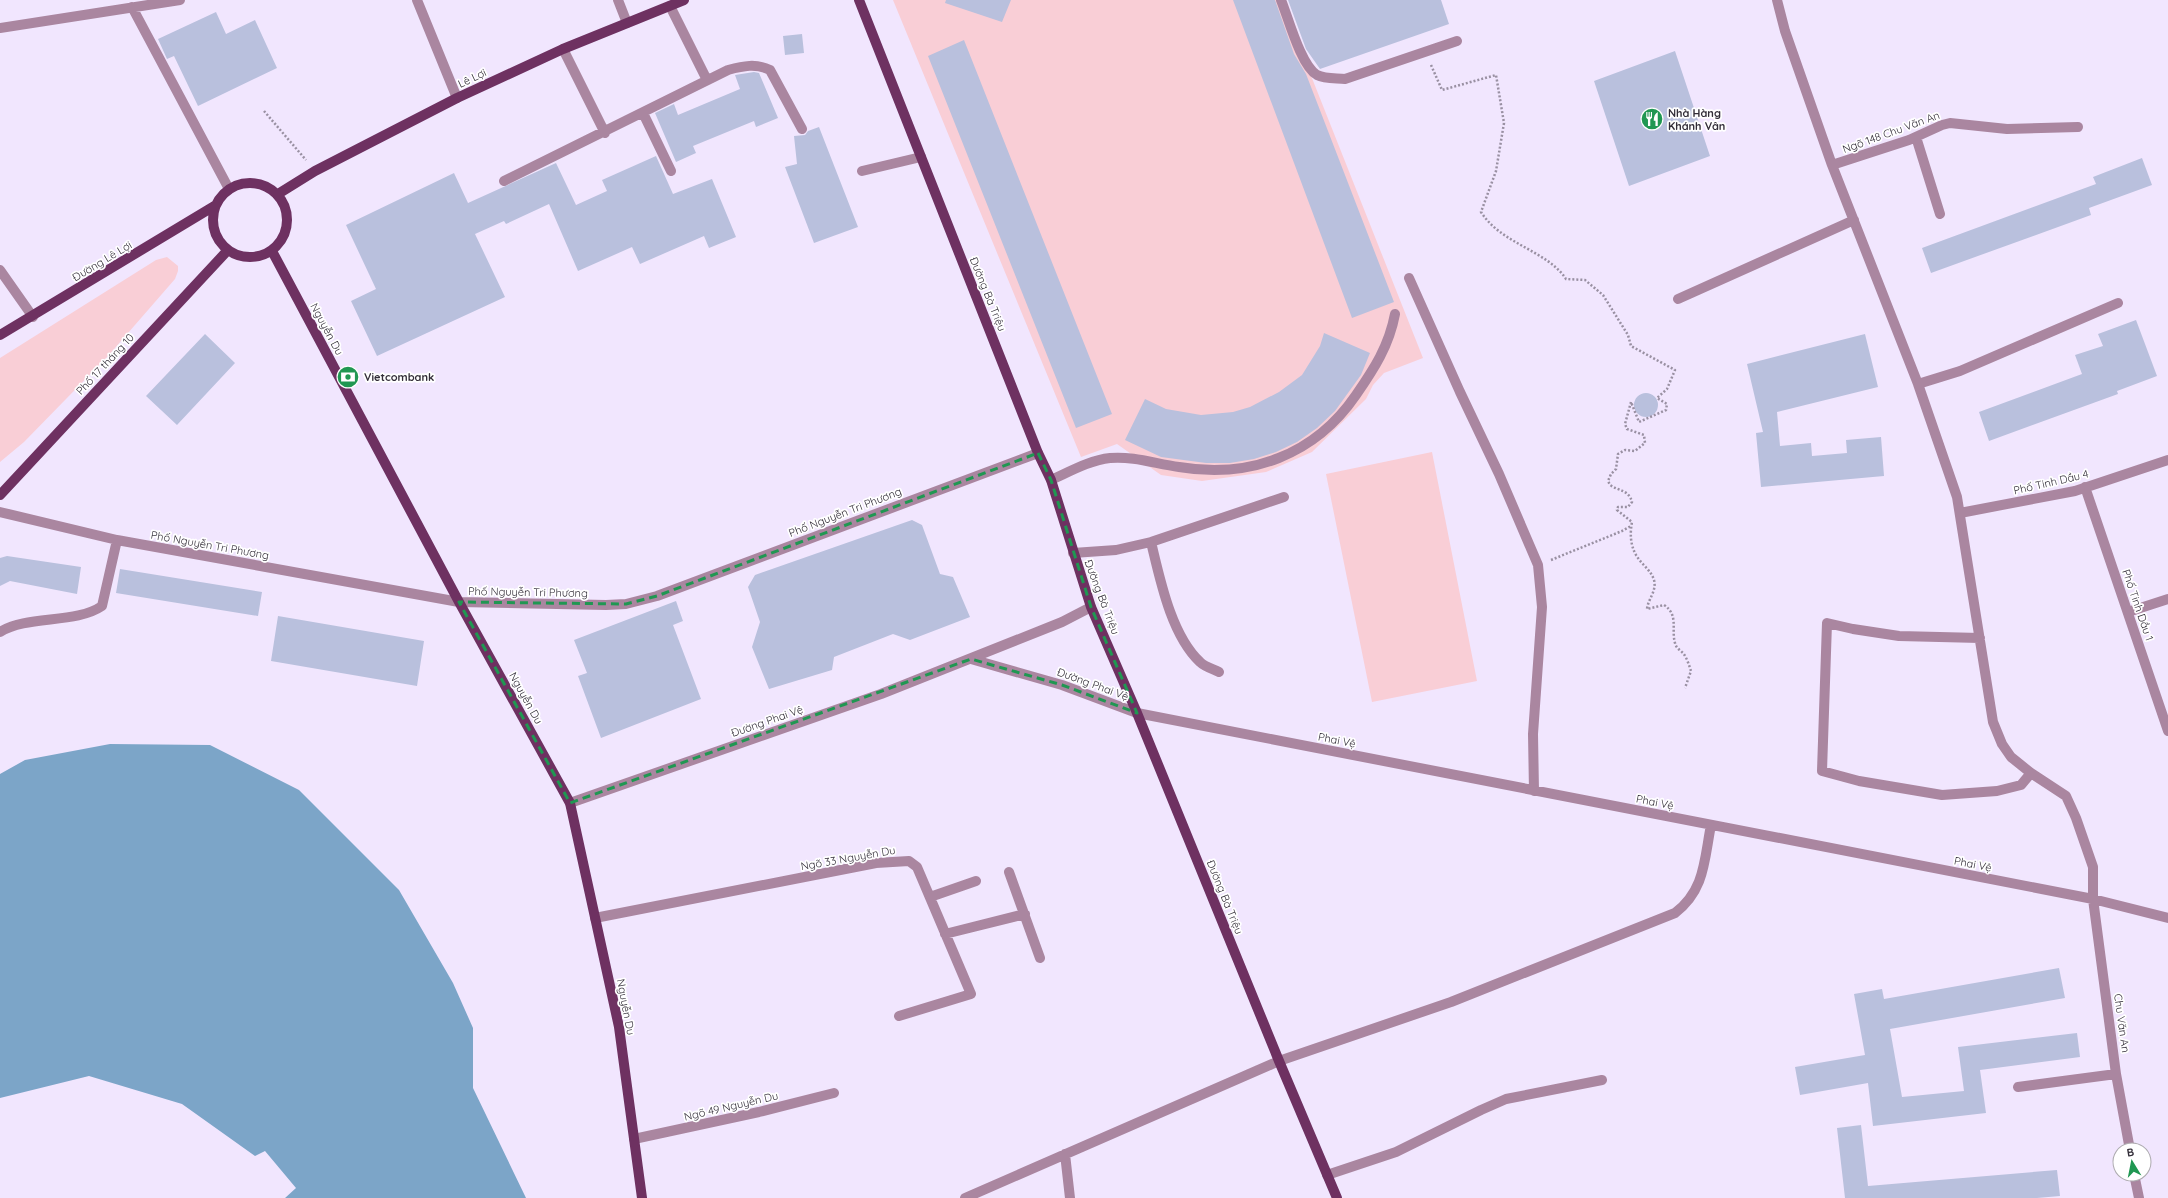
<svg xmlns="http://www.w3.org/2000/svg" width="2168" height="1198" font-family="Quicksand,sans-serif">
	<rect width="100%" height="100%" fill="#f1e6fe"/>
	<path fill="#f9ced6" d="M893,0H1281L1423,358L1384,373L1373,385L1366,399L1312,452L1266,472L1202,481L1161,475L1117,444L1081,457Z
		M167,257L178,266V271L175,279L108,356L24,442L0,462V358L156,260Z
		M1432,452L1477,681L1372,702L1326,474Z"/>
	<path fill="#7ca5c8" d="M110,744L210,745L299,790L399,890L453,983L473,1028V1088L526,1198H285L296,1188L265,1151L255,1156L182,1104L89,1076L0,1098V774L25,760Z"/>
	<path fill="#b9c0dd" d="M946,0H1011L1002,22L945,3Z
		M1233,0H1275L1294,54L1306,74L1394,302L1352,318Z
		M1288,0H1441L1449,24L1320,69L1306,49Z
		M216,12L226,34L255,20L277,68L198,106L174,56L167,59L158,39Z
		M802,34L804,53L785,55L783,36Z
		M964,40L1112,414L1076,428L928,56Z
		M1675,51L1710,156L1629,186L1594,81Z
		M754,72L759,73L778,118L756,127L754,121L693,146L696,153L676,162L655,113L674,104L678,115L740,89L735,75Z
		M819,127L858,227L814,243L785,167L797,164L794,136L805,135L808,131Z
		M656,156L673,194L712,179L736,237L709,248L704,236L640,264L632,247L578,271L549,204L506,224L504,221L475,234L505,297L377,356L351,301L376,289L346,225L454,173L468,203L556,163L576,205L607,191L602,180Z
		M2142,158L2152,185L2089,208L2091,215L1931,273L1922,248L2096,184L2093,177Z
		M2136,320L2157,376L2117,391L2118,394L1989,441L1979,412L2082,374L2075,355L2103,346L2098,334Z
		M1324,333L1370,353L1361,375L1335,411L1317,428L1297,442L1276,452L1254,459L1230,463H1206L1161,457L1125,440L1145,399L1166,409L1201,415L1233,412L1250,407L1279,392L1302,375L1320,346Z
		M205,334L235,363L177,425L146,396Z
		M1865,334L1878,387L1777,412L1780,446L1811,443L1812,456L1847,453L1846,440L1881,437L1884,476L1761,487L1756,433L1763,432L1747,364Z
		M1634 405a12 12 0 1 1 24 0a12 12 0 1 1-24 0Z
		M912,520L922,525L940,574L953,577L970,617L910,640L893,634L834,657L832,670L769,689L752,647L760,622L748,587L755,575Z
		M7,556L81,567L77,594L10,581L0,586V558Z
		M120,569L262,592L258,616L116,593Z
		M676,601L683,621L673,625L701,699L601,738L578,676L587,673L574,640Z
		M278,616L424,641L417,686L271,661Z
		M2059,968L2065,998L1890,1029L1902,1097L1964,1091L1958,1047L2077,1033L2080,1057L1980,1070L1986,1113L1873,1126L1868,1083L1800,1095L1795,1067L1865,1055L1854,994L1882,989L1884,999Z
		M1861,1125L1868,1186L2057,1170L2060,1196L2037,1198H1845L1837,1128Z"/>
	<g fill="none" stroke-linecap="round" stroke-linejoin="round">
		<path stroke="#9990a2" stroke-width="2.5" stroke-dasharray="2 2" stroke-linecap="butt" d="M1431,65L1442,90L1496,75L1504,123L1496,171L1481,212C1501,244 1548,251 1566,279L1585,280L1603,295L1628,335L1631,346L1675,370L1667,389L1657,398L1667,404L1666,410L1639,422L1631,402
			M264,111L306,160
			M1631,402L1625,424L1627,429L1644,435L1645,443L1635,451L1625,450L1618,454L1616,469L1611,474L1608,481L1610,485C1619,491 1629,490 1632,502L1628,507H1618L1617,510L1632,522C1630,533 1630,544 1636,555C1641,564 1651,570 1654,580C1657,591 1648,599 1647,609L1664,605C1679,615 1671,629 1675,643C1676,648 1680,650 1683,653C1687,658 1689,665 1691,671L1685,688
			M1551,560L1622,531L1631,526"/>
		<path stroke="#aa86a0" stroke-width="10" d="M417,0L457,98
			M618,0L627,23
			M1281,0C1288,17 1301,66 1317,75C1325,79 1336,78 1345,79L1457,41
			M1777,0L1785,31L1832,165L1918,384L1957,497L1993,722L2002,744L2011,757L2031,773L2066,796L2076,818L2093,867V899L2116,1074L2130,1150
			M670,6L707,80
			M132,7L229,189
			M0,28L180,0
			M563,49L605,133
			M643,113L671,171
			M1916,137L1940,214
			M1832,165L1909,140L1942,125L1950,123L2007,129L2078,127
			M862,171L921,157
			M504,181L728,70C743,66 756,63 770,70L802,129
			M0,270L33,317
			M1409,278L1460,392L1499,474L1538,565L1542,607L1533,734L1534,791
			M1678,299L1854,220
			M1918,384L1960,371L2118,303
			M1051,480C1069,472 1090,460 1110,458C1134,456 1156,464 1179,467C1250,479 1315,455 1356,395C1374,369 1389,346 1395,314
			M2085,487L2168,731
			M0,512L117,540L459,602L606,605L626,604L657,596L1038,453
			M1960,513L2075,491L2168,460
			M1151,542C1160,579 1171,635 1200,662C1205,667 1213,669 1219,672
			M1073,553L1116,550L1151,542L1284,497
			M2128,612L2168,599
			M0,632C27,615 76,624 102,606L117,540
			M1980,638L1899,636L1853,629L1827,623L1822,771L1859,781L1942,795L1997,791L2021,785L2031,773
			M971,659L1062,685L1137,713L2093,899L2168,918
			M570,803L881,694L1062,622L1091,607
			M1009,872L1040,958
			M930,897L976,881
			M595,918L876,863L909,861L917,867L971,994L899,1016
			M945,934L1025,914
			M2018,1087L2116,1074
			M634,1139L759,1112L834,1093
			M1065,1154L1070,1198
			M2134,1174L2139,1198
			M1327,1175L1396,1152L1481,1110L1506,1099L1602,1080
			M965,1198L1279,1061L1451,1002L1675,913C1705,890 1704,861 1711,825"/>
		<path stroke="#6e3161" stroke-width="10" d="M859,0L1038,453L1051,480L1091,607L1137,713L1279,1061L1337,1198
			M213 220a37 37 0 1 1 74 0a37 37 0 1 1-74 0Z
			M278,194L315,171L457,98L563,49L684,0
			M272,251L459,602L570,803L619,1027L642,1198
			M0,335L216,205
			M0,495L228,250"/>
	</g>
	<path fill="none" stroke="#209752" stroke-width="3" stroke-dasharray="8 5" stroke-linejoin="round" d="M1038,453L1051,480L1091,607L1137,713L1062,685L971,659L570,803L459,602L626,604L657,596Z"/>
	<defs>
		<g id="restaurant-disc" transform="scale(1.15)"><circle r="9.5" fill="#209752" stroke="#fff"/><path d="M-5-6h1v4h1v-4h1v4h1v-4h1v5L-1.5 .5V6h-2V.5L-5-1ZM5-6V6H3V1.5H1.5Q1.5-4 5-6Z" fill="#fff"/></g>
		<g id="bank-disc" transform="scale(1.15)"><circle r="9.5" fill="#209752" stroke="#fff"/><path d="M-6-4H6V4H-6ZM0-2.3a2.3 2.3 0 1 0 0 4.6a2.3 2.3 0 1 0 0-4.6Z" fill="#fff"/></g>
	</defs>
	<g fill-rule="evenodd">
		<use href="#restaurant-disc" x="1652" y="119"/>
		<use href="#bank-disc" x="348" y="377"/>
	</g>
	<g text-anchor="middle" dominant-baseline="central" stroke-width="3.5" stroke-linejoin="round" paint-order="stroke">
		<g font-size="11" fill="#322d38" stroke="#fff">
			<text transform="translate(472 78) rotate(-25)">Lê Lợi</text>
			<text transform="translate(1891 132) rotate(-20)">Ngõ 148 Chu Văn An</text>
			<text transform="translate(102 261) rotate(-31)">Đường Lê Lợi</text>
			<text transform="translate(988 294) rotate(68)">Đường Bà Triệu</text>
			<text transform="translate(327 329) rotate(62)">Nguyễn Du</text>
			<text transform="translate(105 364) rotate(-47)">Phố 17 tháng 10</text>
			<text transform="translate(2051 482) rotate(-13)">Phố Tinh Dầu 4</text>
			<text transform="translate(845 512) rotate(-21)">Phố Nguyễn Tri Phương</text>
			<text transform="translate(210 545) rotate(10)">Phố Nguyễn Tri Phương</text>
			<text transform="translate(528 592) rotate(1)">Phố Nguyễn Tri Phương</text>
			<text transform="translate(1102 597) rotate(69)">Đường Bà Triệu</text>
			<text transform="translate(2138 605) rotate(71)">Phố Tinh Dầu 1</text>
			<text transform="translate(1093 684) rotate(20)">Đường Phai Vệ</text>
			<text transform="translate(526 698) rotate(61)">Nguyễn Du</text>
			<text transform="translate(767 721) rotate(-19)">Đường Phai Vệ</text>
			<text transform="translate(1337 740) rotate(11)">Phai Vệ</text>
			<text transform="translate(1655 802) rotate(11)">Phai Vệ</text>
			<text transform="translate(848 858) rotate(-10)">Ngõ 33 Nguyễn Du</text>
			<text transform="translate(1973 864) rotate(11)">Phai Vệ</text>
			<text transform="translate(1225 897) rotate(68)">Đường Bà Triệu</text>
			<text transform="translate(626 1007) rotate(79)">Nguyễn Du</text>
			<text transform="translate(2122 1023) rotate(82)">Chu Văn An</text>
			<text transform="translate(731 1106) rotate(-13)">Ngõ 49 Nguyễn Du</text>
		</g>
		<g font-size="11" font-weight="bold" fill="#322d38" stroke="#fff" text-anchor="start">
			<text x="1668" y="113">Nhà Hàng<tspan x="1668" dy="13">Khánh Vân</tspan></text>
			<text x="364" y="377">Vietcombank</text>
		</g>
	</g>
	<g transform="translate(2132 1162) rotate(350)"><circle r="19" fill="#ffffff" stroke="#adabaf"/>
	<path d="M0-3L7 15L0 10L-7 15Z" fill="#209752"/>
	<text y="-6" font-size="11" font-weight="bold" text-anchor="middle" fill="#322d38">B</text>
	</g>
</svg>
